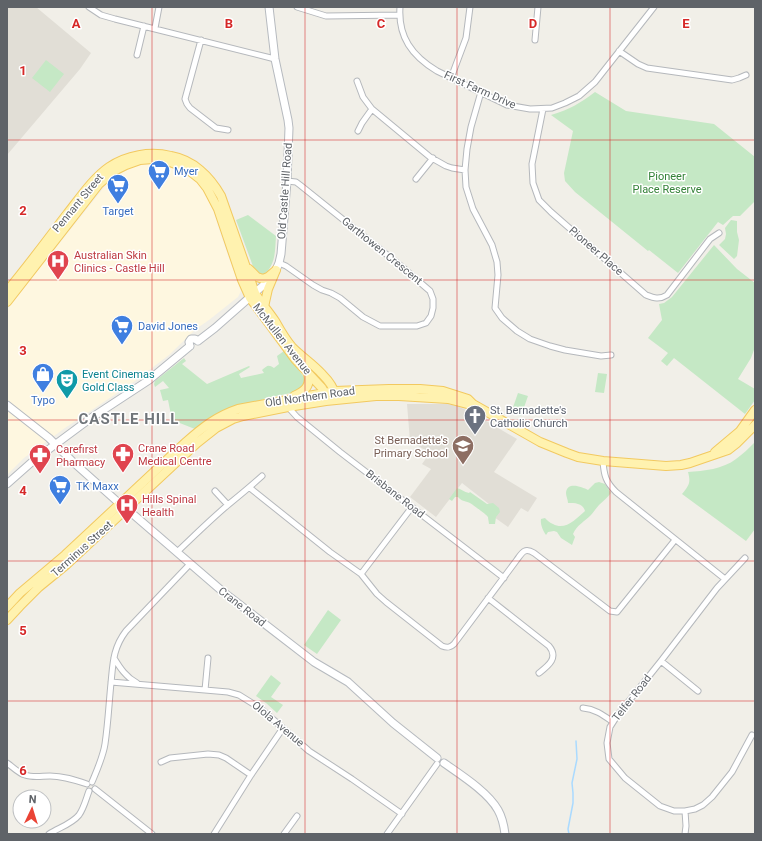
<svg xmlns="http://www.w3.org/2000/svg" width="762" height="841" font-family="Roboto,sans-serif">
	<rect width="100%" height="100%" fill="#f1efe8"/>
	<path fill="#fef7e0" d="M150,163L165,165L180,170L190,176L199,184L207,195L212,206L222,238L241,291L238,297L209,320L196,329L169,355L135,381L65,428L24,458L7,475V309L105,186L117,174L134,165Z"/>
	<path fill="#e1ded6" d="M7,7H36L91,53L80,69L7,155Z
		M407,404H448L457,406L471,412L517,439L494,472L537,498L528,512L521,508L508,527L494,517L498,511L462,483L436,517L410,497L431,469L422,464L430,453L410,441Z"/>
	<path fill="#c5e8c5" d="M46,60L64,74L50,92L32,78Z
		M595,92L626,111L714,124L755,157V201L740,216H733L723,225L718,222L678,273L649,250L648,251L575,192L565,181L564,173L573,131L551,115C571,109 580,103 595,92Z
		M248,215L276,236C275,250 276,266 263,275H260L254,269L236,220Z
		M731,220L737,221V232L739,240L737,256L734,259L719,245L725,239L726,234L725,228Z
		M714,245L737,269L755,283V347L751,358L738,379L755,389V400L745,414L674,358L667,366L661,361L668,353L648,338L662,320L659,304L664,303L672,297Z
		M284,351L304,377V387L300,390L291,393L266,398L195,429L172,420L168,400L163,401L160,390L169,388L163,381L155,387L154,384L155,381L184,358L186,361L182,364L207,384L249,366L250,367L239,374L241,378L264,373L262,370C267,366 268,364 274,368L279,364L277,356Z
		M598,373L607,374L604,393L595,392Z
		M518,393L528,396L521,416L511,413Z
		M755,442V529L746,541L682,494C689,485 691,483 688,472C704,471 723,469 736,459C743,454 749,448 755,442Z
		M599,482L605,484L611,493C607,498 603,501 599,505C596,508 594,512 591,515C585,521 577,525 573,534L575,537L572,545L561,538L557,532L554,531L548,532L546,535C543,531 540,524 541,519L545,518C547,520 550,523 553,524C565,531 576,519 585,511C583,503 575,503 568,503C568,500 566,496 566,493C567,481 582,487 588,490L595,483Z
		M457,488C461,489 464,492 469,493L470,492L487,504L493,503L499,508L500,512L496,517L495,524H489C489,523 488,518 488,517C487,515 473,505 470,503C465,501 461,501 458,497H455L452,501L449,499Z
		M328,610L341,620L317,654L304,645Z
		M271,675L281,683L271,697L283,705L277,713L266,703L256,696Z"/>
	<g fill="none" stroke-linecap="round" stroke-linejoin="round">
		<path stroke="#aadaff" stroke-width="1.5" d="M569,834L568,829L573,803V793L572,783L577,759L576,741"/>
		<g stroke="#b5b8bc" stroke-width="7">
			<path id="street" d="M89,7L101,15L115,19L275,59
				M297,7L326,16L400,15
				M400,7C398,37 412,56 437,71L507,105L530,109L552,108L565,103L579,96L595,82L654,7
				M155,28L159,7
				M201,40L185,99L187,104L190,108L216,128L228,130
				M535,40L538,7
				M619,51L638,64L647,68L732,80L739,78L746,75
				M137,55L144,26
				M451,78L466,38L470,7
				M357,81L363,97L372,109L430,157L446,166L452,168L465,170
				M481,92L471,127L467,149L465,170L466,187L473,209L492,245L497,262L498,275L495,308L502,318L517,331L530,339L550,346L565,350L601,356L611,355
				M543,109L532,164L533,183L539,200L551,212L646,295C654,298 659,300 667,295L710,239L719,233
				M358,131L362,123L372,109
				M416,179L433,158
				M279,263L286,266L313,285L322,290L331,293L340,298L363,317L380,326H417L426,323L431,316L433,308V299L430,291L401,266L300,185L296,182L287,181
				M288,407L297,417L340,452L504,578
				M603,461C604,476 606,482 616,492L725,579
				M250,488L330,552L361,574L377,594L386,602L442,646C447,648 450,648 454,644L516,561C522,553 524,547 534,553L610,611L617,612L675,540
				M215,491L228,505
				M177,552C194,536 211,519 229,504C240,495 251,486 262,476
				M745,558L717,588L661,661L617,716L610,727L607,743L609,759L625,778L660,806L674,811H685L695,809L703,805L712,797L732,772L752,735
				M361,574L412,507
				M488,598L549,646C559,658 548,666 539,673
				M114,658C120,668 126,677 137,683
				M661,661L698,691
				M111,682L205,690L228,692L239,695L260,708L309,751L352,779L402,814
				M205,690L208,658
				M583,708C595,709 603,715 613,722
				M161,762L170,758L208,754L219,755L226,758L251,775
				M7,763C13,767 18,773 25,775C33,778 42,776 50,776C63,776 75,780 87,784
				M92,782C97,770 103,757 105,744C108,724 109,703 111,683C113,663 113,648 126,631L190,564
				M95,789L152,834
				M49,834C58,828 72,824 79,815C84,808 86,799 89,791
				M214,834L251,775L283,728
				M284,834L297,816
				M387,834L437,764
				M685,834L686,826L685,811"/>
		</g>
		<g stroke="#b6babf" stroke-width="9">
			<path id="secondary" d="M198,341L215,328L266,283L276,270L279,263L281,254L287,181L289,128L288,120L275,59L269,7
				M190,346L189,342L191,339H195L198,341
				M7,405L49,438L73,462L120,504
				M7,484L33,461L91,418L149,380L190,346
				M127,509L222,591L314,662L348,682L393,723L437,758
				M444,763C461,775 488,792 498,810C502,817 504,826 505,834"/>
		</g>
		<g stroke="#f2c960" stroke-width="10">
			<path id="primary" d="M249,269L257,277L263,279L268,277L275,271
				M7,291C28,266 47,240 67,214C79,199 93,178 109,167C127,155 150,151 171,156C193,160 210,176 221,196L255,293C261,303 269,312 275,321C280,330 285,339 292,347C302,357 313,364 322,374C328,380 334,387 335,395
				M7,302L99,184L114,171L126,165L140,160L153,159L165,160L178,165L191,172L200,179L207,188L218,209L242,280L250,298L295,359L322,388L325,393V396
				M264,307L268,289L276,270
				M294,396C305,391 311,386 308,374
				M715,452L740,431L755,410
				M7,607L20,593L65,555L186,442C203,427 217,416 238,409L335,391L389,389H420L443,391L468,399L473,404L540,442L567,453L578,457L603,461L641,464L666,466L681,465L690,463L728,450L737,443L755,425
				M7,620L20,606L39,587L66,565L197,443L216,428L233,419L243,416L288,407L326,401L376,396H399L448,399L467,404"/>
		</g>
		<use href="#street" stroke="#fff" stroke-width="5"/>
		<use href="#secondary" stroke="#fff" stroke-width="7"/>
		<use href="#primary" stroke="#fff2af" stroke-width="8"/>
	</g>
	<path fill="none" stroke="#d62828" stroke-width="1" stroke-opacity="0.55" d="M152,7V834M305,7V834M457,7V834M610,7V834M7,140H755M7,280H755M7,420H755M7,561H755M7,701H755"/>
	<defs>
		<g id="supermarket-pin" transform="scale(1.15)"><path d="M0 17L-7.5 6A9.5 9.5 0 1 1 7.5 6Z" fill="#3f7fe0" stroke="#fff"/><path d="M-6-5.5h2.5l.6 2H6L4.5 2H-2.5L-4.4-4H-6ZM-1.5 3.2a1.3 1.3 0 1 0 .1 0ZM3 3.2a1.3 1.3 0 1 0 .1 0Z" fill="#fff"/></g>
		<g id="hospital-pin" transform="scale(1.15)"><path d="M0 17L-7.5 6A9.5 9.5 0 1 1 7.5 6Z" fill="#e0444e" stroke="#fff"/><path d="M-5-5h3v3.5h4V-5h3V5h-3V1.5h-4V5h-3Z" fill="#fff"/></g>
		<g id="shop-pin" transform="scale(1.15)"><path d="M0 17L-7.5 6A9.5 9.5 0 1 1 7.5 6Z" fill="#3f7fe0" stroke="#fff"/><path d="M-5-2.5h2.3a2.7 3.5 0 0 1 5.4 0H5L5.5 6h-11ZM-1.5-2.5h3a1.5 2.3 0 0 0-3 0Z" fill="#fff"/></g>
		<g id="theatre-pin" transform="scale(1.15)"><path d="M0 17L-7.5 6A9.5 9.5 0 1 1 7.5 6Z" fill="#0f9aa8" stroke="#fff"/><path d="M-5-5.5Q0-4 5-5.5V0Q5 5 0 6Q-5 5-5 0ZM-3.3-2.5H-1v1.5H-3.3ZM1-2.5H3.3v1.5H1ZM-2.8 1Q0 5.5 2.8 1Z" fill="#fff"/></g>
		<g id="church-pin" transform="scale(1.15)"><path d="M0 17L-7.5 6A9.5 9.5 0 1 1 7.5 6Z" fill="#6b7280" stroke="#fff"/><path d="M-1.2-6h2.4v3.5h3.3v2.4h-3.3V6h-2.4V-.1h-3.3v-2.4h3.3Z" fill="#fff"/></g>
		<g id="school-pin" transform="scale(1.15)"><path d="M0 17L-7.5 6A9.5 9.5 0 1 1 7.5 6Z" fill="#8d6e63" stroke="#fff"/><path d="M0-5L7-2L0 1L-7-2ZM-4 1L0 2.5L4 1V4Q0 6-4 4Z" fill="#fff"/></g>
		<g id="pharmacy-pin" transform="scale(1.15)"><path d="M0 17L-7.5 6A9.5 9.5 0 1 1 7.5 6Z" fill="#e0444e" stroke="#fff"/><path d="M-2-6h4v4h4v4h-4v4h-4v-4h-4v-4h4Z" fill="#fff"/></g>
	</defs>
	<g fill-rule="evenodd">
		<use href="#supermarket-pin" x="159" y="171"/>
		<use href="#supermarket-pin" x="118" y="185"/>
		<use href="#hospital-pin" x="58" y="261"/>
		<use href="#supermarket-pin" x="122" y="326"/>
		<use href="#shop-pin" x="43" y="374"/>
		<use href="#theatre-pin" x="67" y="380"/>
		<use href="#church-pin" x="475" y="416"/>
		<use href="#school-pin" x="463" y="446"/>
		<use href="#pharmacy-pin" x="123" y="454"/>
		<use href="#pharmacy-pin" x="40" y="455"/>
		<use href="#supermarket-pin" x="60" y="486"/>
		<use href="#hospital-pin" x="127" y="505"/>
	</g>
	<g text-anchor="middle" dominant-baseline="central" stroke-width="3" stroke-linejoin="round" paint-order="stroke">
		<g font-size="11" fill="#5f6368" stroke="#fff">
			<text transform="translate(480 90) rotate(24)">First Farm Drive</text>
			<text transform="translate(285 191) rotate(-86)">Old Castle Hill Road</text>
			<text transform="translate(78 203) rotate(-50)">Pennant Street</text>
			<text transform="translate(382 251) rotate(39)">Garthowen Crescent</text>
			<text transform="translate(596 251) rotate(41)">Pioneer Place</text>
			<text transform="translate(282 339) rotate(52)">McMullen Avenue</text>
			<text transform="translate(310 397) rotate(-8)">Old Northern Road</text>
			<text transform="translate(395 494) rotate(38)">Brisbane Road</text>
			<text transform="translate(82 549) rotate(-42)">Terminus Street</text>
			<text transform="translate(242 607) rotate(38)">Crane Road</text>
			<text transform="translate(632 698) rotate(-52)">Telfer Road</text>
			<text transform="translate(278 724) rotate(40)">Olola Avenue</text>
		</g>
		<g font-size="11" fill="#366cbe" stroke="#fff" text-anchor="start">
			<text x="174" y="171">Myer</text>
			<text x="118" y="211" text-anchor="middle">Target</text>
			<text x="138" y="326">David Jones</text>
			<text x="43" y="400" text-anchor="middle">Typo</text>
			<text x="76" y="486">TK Maxx</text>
		</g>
		<g font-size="11" fill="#348238" stroke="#fff">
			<text x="667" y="176">Pioneer<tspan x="667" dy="13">Place Reserve</tspan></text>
		</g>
		<g font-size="11" fill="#be3a42" stroke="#fff" text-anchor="start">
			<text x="74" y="255">Australian Skin<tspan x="74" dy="13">Clinics - Castle Hill</tspan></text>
			<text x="138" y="448">Crane Road<tspan x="138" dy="13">Medical Centre</tspan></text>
			<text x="56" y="449">Carefirst<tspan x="56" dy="13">Pharmacy</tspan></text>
			<text x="142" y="499">Hills Spinal<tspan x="142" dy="13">Health</tspan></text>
		</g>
		<g font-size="11" fill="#0d838f" stroke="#fff" text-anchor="start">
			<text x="82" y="374">Event Cinemas<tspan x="82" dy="13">Gold Class</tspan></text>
		</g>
		<g font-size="11" fill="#5b616d" stroke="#fff" text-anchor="start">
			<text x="490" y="410">St. Bernadette's<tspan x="490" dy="13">Catholic Church</tspan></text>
		</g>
		<g font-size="11" fill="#785e54" stroke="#fff" text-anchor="end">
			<text x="448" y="440">St Bernadette's<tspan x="448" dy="13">Primary School</tspan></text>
		</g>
		<g font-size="15" font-weight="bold" letter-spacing="1" fill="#70757a" stroke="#fff">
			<text x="129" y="419">CASTLE HILL</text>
		</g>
	</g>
	<g font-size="13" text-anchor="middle" font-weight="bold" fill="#d62828" stroke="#fff" stroke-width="3" stroke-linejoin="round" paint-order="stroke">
		<text x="76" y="28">A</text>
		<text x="229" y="28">B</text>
		<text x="381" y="28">C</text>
		<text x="533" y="28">D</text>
		<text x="686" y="28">E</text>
		<text x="23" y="75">1</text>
		<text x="23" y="215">2</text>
		<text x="23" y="355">3</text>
		<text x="23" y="495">4</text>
		<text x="23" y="635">5</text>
		<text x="23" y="775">6</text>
	</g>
	<rect width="762" height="841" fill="none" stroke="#5f6368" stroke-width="16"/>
	<g transform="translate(32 809) rotate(4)"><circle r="19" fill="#ffffff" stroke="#bfc1c3"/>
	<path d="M0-3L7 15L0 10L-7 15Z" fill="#ea4335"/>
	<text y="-6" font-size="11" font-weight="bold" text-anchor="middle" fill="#5f6368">N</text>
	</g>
</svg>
